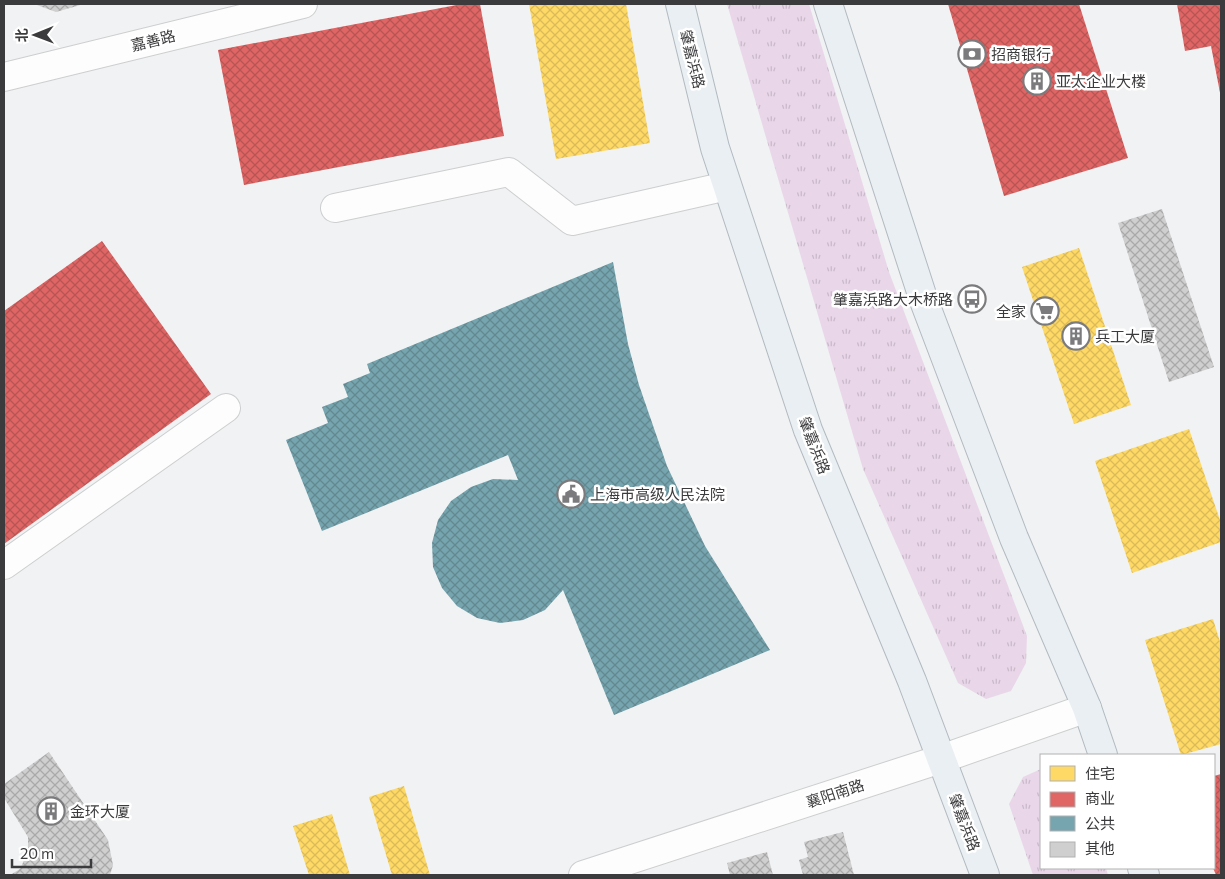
<svg xmlns="http://www.w3.org/2000/svg" width="1225" height="879" font-family="Commissioner,'Noto Sans SC',sans-serif">
	<defs>
		<pattern id="grass-tufts" width="24" height="20" patternUnits="userSpaceOnUse" patternTransform="scale(1.25)"><rect width="24" height="20" fill="#e9d7e9"/><path d="M3 7l-1-3M5 7V3M7 7l1-3M15 17l-1-3M17 17v-4M19 17l1-3" fill="none" stroke="#c9b9c9"/></pattern>
		<pattern id="homes-cross-hatch" width="8" height="8" patternUnits="userSpaceOnUse" patternTransform="scale(1.25)"><rect width="8" height="8" fill="#ffd966"/><path d="M0 0l8 8M0 8l8-8" fill="none" stroke="#dbbb59"/></pattern>
		<pattern id="shops-cross-hatch" width="8" height="8" patternUnits="userSpaceOnUse" patternTransform="scale(1.25)"><rect width="8" height="8" fill="#e06666"/><path d="M0 0l8 8M0 8l8-8" fill="none" stroke="#b75555"/></pattern>
		<pattern id="public-cross-hatch" width="8" height="8" patternUnits="userSpaceOnUse" patternTransform="scale(1.25)"><rect width="8" height="8" fill="#76a5af"/><path d="M0 0l8 8M0 8l8-8" fill="none" stroke="#628890"/></pattern>
		<pattern id="building-cross-hatch" width="8" height="8" patternUnits="userSpaceOnUse" patternTransform="scale(1.25)"><rect width="8" height="8" fill="#cfcfd0"/><path d="M0 0l8 8M0 8l8-8" fill="none" stroke="#a9a9aa"/></pattern>
	</defs>
	<rect width="100%" height="100%" fill="#f1f2f3"/>
	<path fill="url(#grass-tufts)" d="M727,4H809L889,272L1027,636L1026,663L1011,691L986,699L958,683L863,469Z
		M1041,769V868H1106L1108,875H1033L1009,804L1023,777Z"/>
	<path fill="url(#homes-cross-hatch)" d="M529,4H626L650,143L556,159Z
		M1079,248L1131,405L1074,424L1022,267Z
		M1189,429L1221,523V542L1132,573L1095,461Z
		M1213,619L1221,645V744L1181,755L1145,640Z
		M404,786L430,875H392L369,797Z
		M332,814L350,875H309L293,826Z"/>
	<path fill="url(#shops-cross-hatch)" d="M462,4H480L504,136L244,185L218,50Z
		M948,4H1079L1128,158L1004,196Z
		M1177,4H1221V98L1211,46L1185,51Z
		M102,241L211,394L4,544V311Z
		M1221,774V875H1216L1213,868L1214,776Z"/>
	<path fill="url(#public-cross-hatch)" d="M613,262L628,344L639,385L667,466L705,546L770,650L614,715L563,590L545,610L523,620L500,623L477,618L457,606L442,588L433,567L432,543L438,520L451,501L471,487L493,479L518,480L508,455L322,531L286,440L328,423L322,407L348,397L343,384L370,373L367,364Z"/>
	<path fill="url(#building-cross-hatch)" d="M34,4H84L56,12Z
		M1162,209L1214,367L1169,382L1118,223Z
		M49,752L108,840L113,865L110,875H10L20,869L25,858L28,850V837L4,798V784Z
		M843,832L854,875H803L799,860L808,857L804,842Z
		M767,852L773,875H730L727,863Z"/>
	<g fill="none" stroke-linecap="round" stroke-linejoin="round">
		<g stroke="#cdcecf" stroke-width="30">
			<path id="minor" d="M4,77L303,4
				M335,208L509,172L572,221L727,186
				M4,565L226,408
				M583,875L941,759L1087,708"/>
		</g>
		<g stroke="#b2bac1" stroke-width="30">
			<path id="major" d="M680,4L715,148L808,430L912,681L985,875
				M828,4L924,301L1014,538L1087,708L1103,755
				M1142,868L1145,875"/>
		</g>
		<use href="#minor" stroke="#fdfdfd" stroke-width="28"/>
		<use href="#major" stroke="#e9eff2" stroke-width="28"/>
	</g>
	<defs>
		<g id="bank-ring" transform="scale(1.4375)"><circle r="9.5" fill="#fff" stroke="#7b7b7d" stroke-width="1.5"/><path d="M-6-4H6V4H-6ZM0-2.3a2.3 2.3 0 1 0 0 4.6a2.3 2.3 0 1 0 0-4.6Z" fill="#7b7b7d"/></g>
		<g id="building-ring" transform="scale(1.4375)"><circle r="9.5" fill="#fff" stroke="#7b7b7d" stroke-width="1.5"/><path d="M-4-6H4V6H1V3H-1V6H-4ZM-2.5-4.3h1.7v1.8h-1.7ZM.8-4.3h1.7v1.8H.8ZM-2.5-1h1.7V.8h-1.7ZM.8-1h1.7V.8H.8Z" fill="#7b7b7d"/></g>
		<g id="bus-ring" transform="scale(1.4375)"><circle r="9.5" fill="#fff" stroke="#7b7b7d" stroke-width="1.5"/><path d="M-5-6H5V4H4V6H2V4H-2V6H-4V4H-5ZM-3.5-4V0h7V-4ZM-3.5 1.2v1.5H-2V1.2ZM2 1.2v1.5H3.5V1.2Z" fill="#7b7b7d"/></g>
		<g id="supermarket-ring" transform="scale(1.4375)"><circle r="9.5" fill="#fff" stroke="#7b7b7d" stroke-width="1.5"/><path d="M-6-5.5h2.5l.6 2H6L4.5 2H-2.5L-4.4-4H-6ZM-1.5 3.2a1.3 1.3 0 1 0 .1 0ZM3 3.2a1.3 1.3 0 1 0 .1 0Z" fill="#7b7b7d"/></g>
		<g id="civic-ring" transform="scale(1.4375)"><circle r="9.5" fill="#fff" stroke="#7b7b7d" stroke-width="1.5"/><path d="M-.6-6.5H3V-4.5H.6V-3L4-1V1h2V6H-6V1h2V-1L-.6-3ZM-1.2 2.5V6h2.4V2.5Z" fill="#7b7b7d"/></g>
	</defs>
	<g fill-rule="evenodd">
		<use href="#bank-ring" x="972" y="54"/>
		<use href="#building-ring" x="1037" y="81"/>
		<use href="#bus-ring" x="972" y="299"/>
		<use href="#supermarket-ring" x="1045" y="311"/>
		<use href="#building-ring" x="1076" y="336"/>
		<use href="#civic-ring" x="571" y="494"/>
		<use href="#building-ring" x="51" y="811"/>
	</g>
	<g text-anchor="middle" dominant-baseline="central" stroke-width="5" stroke-linejoin="round" paint-order="stroke">
		<g font-size="15" fill="#3b3b3d" stroke="#fff">
			<text transform="translate(153 40) rotate(-14)">嘉善路</text>
			<text transform="translate(693 59) rotate(76)">肇嘉浜路</text>
			<text transform="translate(815 445) rotate(69)">肇嘉浜路</text>
			<text transform="translate(835 793) rotate(-18)">襄阳南路</text>
			<text transform="translate(965 822) rotate(69)">肇嘉浜路</text>
		</g>
		<g font-size="15" fill="#3b3b3d" stroke="#fff" text-anchor="start">
			<text x="991" y="54">招商银行</text>
			<text x="1056" y="81">亚太企业大楼</text>
			<text x="953" y="299" text-anchor="end">肇嘉浜路大木桥路</text>
			<text x="1026" y="311" text-anchor="end">全家</text>
			<text x="1095" y="336">兵工大厦</text>
			<text x="590" y="494">上海市高级人民法院</text>
			<text x="70" y="811">金环大厦</text>
		</g>
	</g>
	<rect width="1225" height="879" fill="none" stroke="#3b3b3d" stroke-width="10"/>
	<rect x="1040" y="754" width="175" height="115" fill="#ffffff" stroke="#b1b1b1"/>
	<rect x="1050" y="766" width="25" height="15" fill="#ffd966" stroke="#b1b1b1"/>
	<text x="1085" y="779" font-size="15" fill="#3b3b3d">住宅</text>
	<rect x="1050" y="792" width="25" height="15" fill="#e06666" stroke="#b1b1b1"/>
	<text x="1085" y="804" font-size="15" fill="#3b3b3d">商业</text>
	<rect x="1050" y="816" width="25" height="15" fill="#76a5af" stroke="#b1b1b1"/>
	<text x="1085" y="829" font-size="15" fill="#3b3b3d">公共</text>
	<rect x="1050" y="842" width="25" height="15" fill="#cfcfd0" stroke="#b1b1b1"/>
	<text x="1085" y="854" font-size="15" fill="#3b3b3d">其他</text>
	<g transform="translate(35 35) rotate(269)" stroke="#ffffff" stroke-width="4" paint-order="stroke">
	<path d="M0-4L9 19L0 12L-9 19Z" fill="#3b3b3d"/>
	<text y="-8" font-size="14" font-weight="bold" text-anchor="middle" fill="#3b3b3d">北</text>
	</g>
	<path d="M12 859v8h79v-8" fill="none" stroke="#3b3b3d" stroke-width="2.5"/>
	<text x="20" y="859" font-size="15" fill="#3b3b3d" stroke="#ffffff" stroke-width="4" paint-order="stroke">20 m</text>
</svg>
